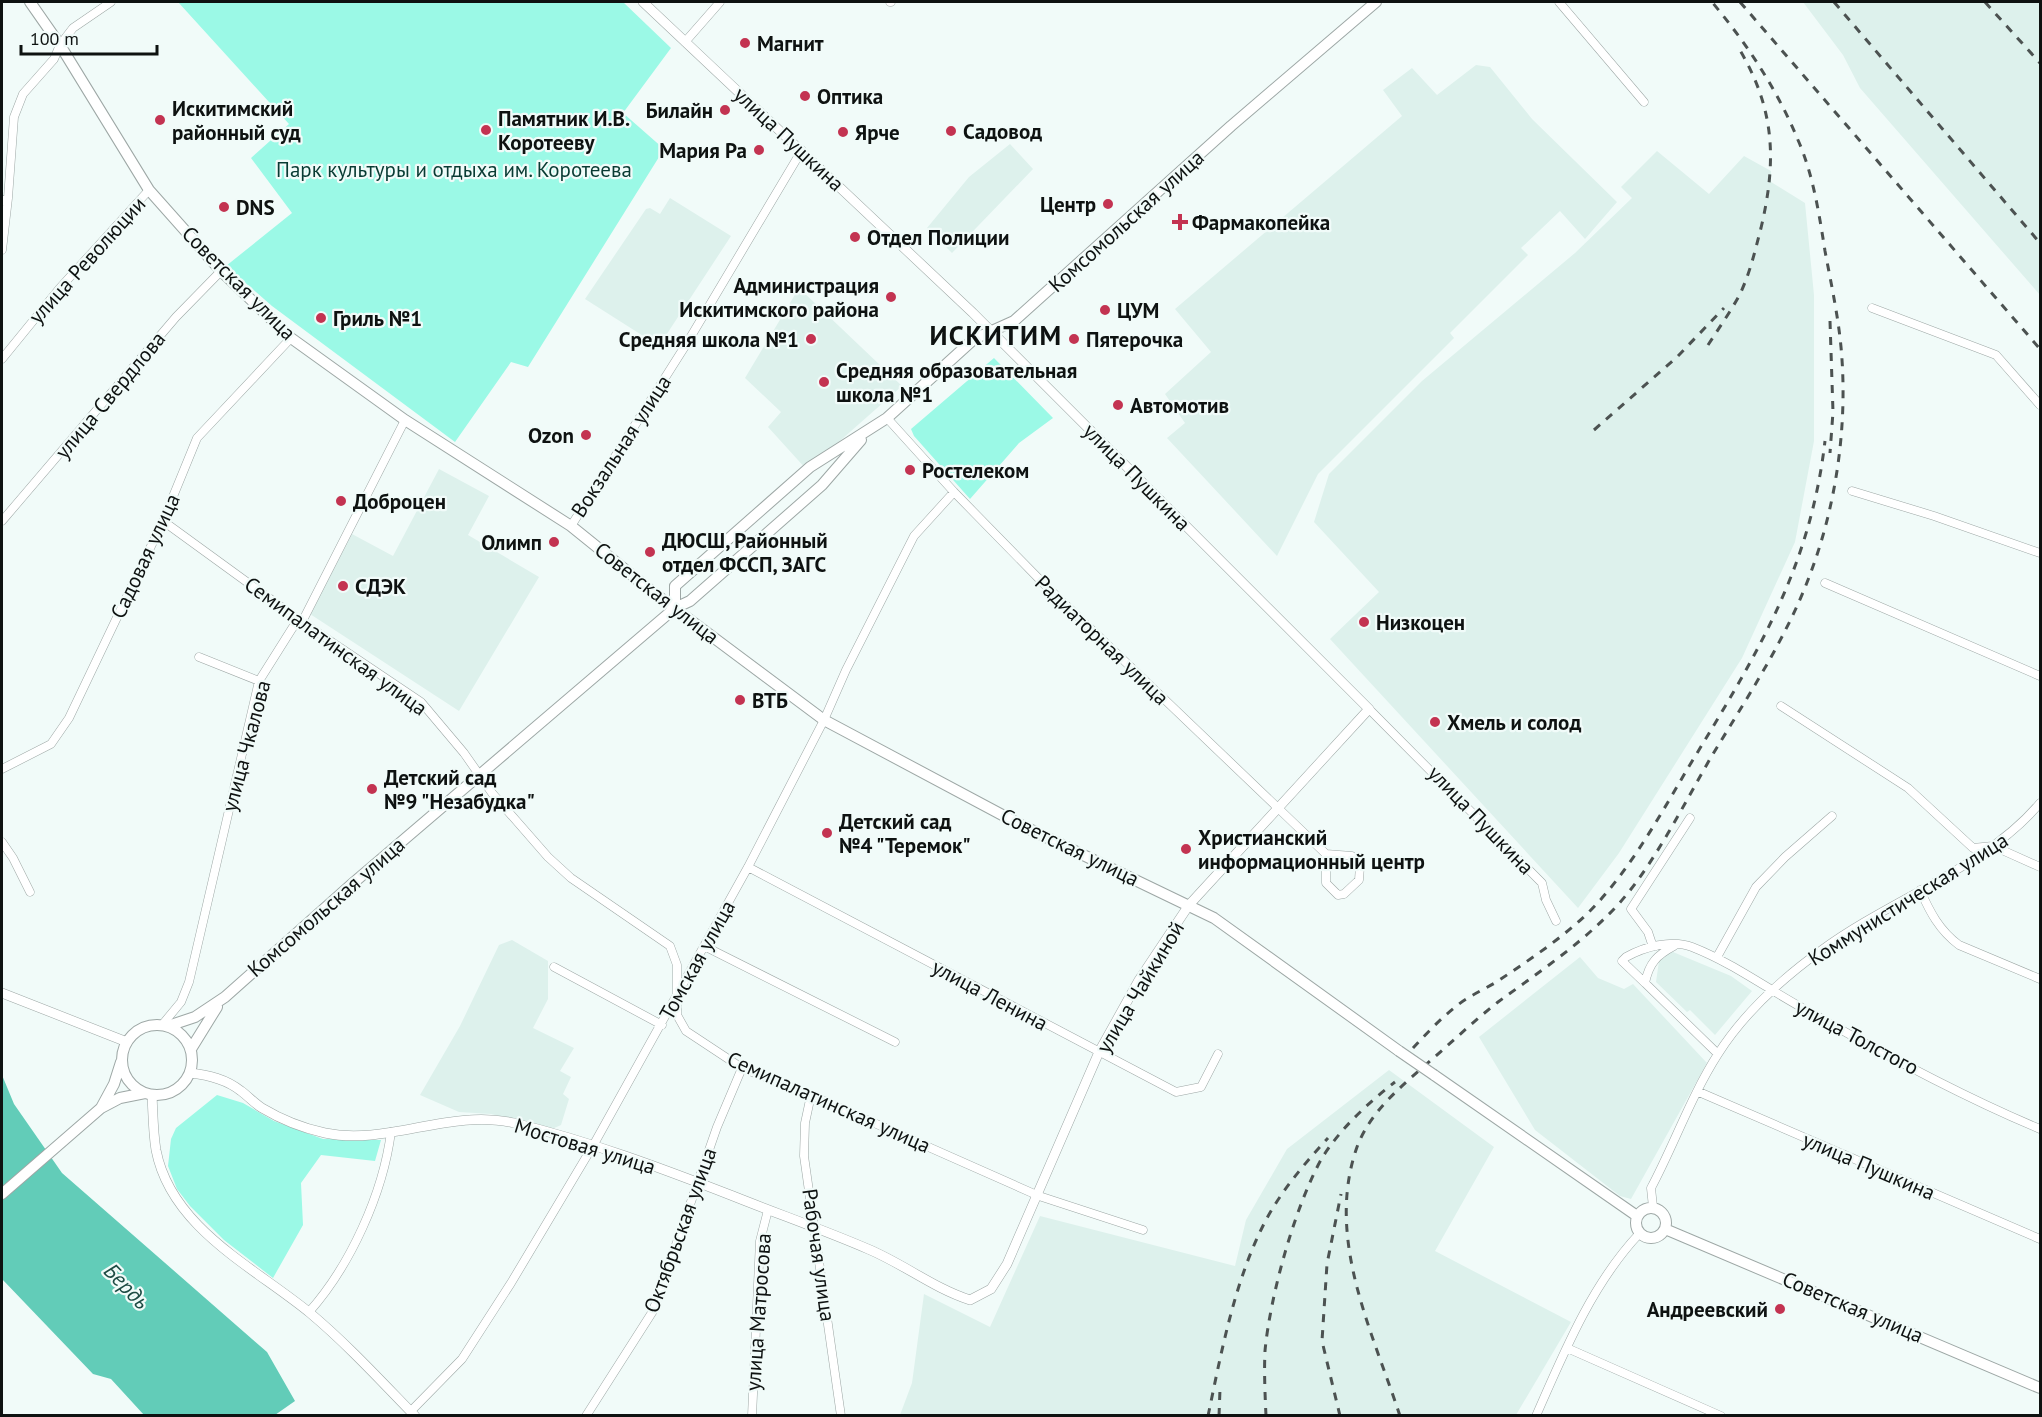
<svg xmlns="http://www.w3.org/2000/svg" width="2042" height="1417" font-family="'PT Sans',sans-serif">
	<rect width="100%" height="100%" fill="#f1fbf9"/>
	<path fill="#ddf1ec" d="M1803,2H2040V295L1860,88L1843,55Z
		M1476,65L1490,67L1532,119L1617,202L1585,239L1560,211L1521,248L1528,255L1450,333L1454,338L1318,474L1277,556L1167,438L1185,423L1165,394L1211,352L1175,309L1402,116L1383,90L1412,68L1437,95Z
		M1010,144L1033,169L952,253L927,228L969,177Z
		M1657,151L1709,194L1744,156L1771,171V182L1805,203L1814,295V441L1795,542L1742,658L1619,853L1578,908L1330,639L1379,592L1314,522L1329,474L1422,381L1575,253L1632,198L1621,187Z
		M670,198L731,236L659,346L585,299L646,209L650,208L660,214Z
		M799,288L902,386L807,470L768,427L781,412L745,378Z
		M439,469L489,496L468,535L539,577L459,711L310,614L352,534L393,556Z
		M512,940L548,961V999L533,1028L574,1048L560,1071L571,1077L563,1094L569,1099L561,1125L552,1129L491,1114L459,1112L420,1095L460,1026L499,945Z
		M1673,952L1731,976L1752,991L1715,1035L1690,1010L1687,1012L1656,982L1659,961L1665,954Z
		M1580,957L1598,978L1624,989L1633,984L1707,1063L1631,1199L1620,1196L1535,1130L1479,1037Z
		M1389,1070L1494,1147L1435,1251L1571,1322L1516,1415H900L912,1383L924,1294L990,1327L1040,1216L1235,1266L1246,1220L1287,1149Z"/>
	<path fill="#9bf9e6" d="M178,2H623L671,48L623,113L664,149L528,367L511,362L455,442L272,306L226,266L292,213L251,158L289,124Z
		M994,358L1053,418L1019,443L970,499L914,436L911,429Z
		M217,1095L243,1103L274,1121L323,1139L381,1140L375,1161L321,1155L301,1183L303,1225L273,1278L224,1240L190,1206L177,1189L168,1166L171,1139L176,1128Z"/>
	<path fill="#62ccb8" d="M2,1075L14,1104L62,1173L267,1352L295,1401L275,1415H144L111,1379L93,1374L2,1279Z"/>
	<g fill="none" stroke-linecap="round" stroke-linejoin="round">
		<g stroke="#9da7a5" stroke-width="9">
			<path id="minor" d="M890,2H891
				M1559,2L1644,102
				M685,42L720,2
				M2,201L8,198L14,117L23,94L54,59L60,45L73,28L111,2
				M2,250L8,198
				M1872,308L1996,355L2040,405
				M2,359L59,289L149,190
				M887,418L954,492L1044,584L1326,854V883L1338,895L1344,894L1359,880L1360,866L1352,856L1326,854
				M1852,491L1934,516L2040,553
				M2,521L176,317L221,271
				M163,521L302,622L421,702L464,753L492,793L548,857L571,878L670,946L677,965V1015L686,1031L742,1068L811,1095L1039,1196L1143,1230
				M571,526L687,343L802,150
				M1825,583L2040,676
				M199,657L259,681
				M1781,706L1908,788L1973,848L1993,846L2040,867
				M1369,709L1542,883L1546,900L1556,921
				M2,769L51,744L69,718L163,521L197,438L291,338
				M2,842L13,858L30,892
				M748,867L1176,1092L1201,1087L1218,1054
				M1920,890C1930,912 1939,930 1959,945L2040,979
				M704,946L895,1042
				M1656,946L1652,944L1648,932L1631,909L1690,818
				M1674,946C1657,955 1649,963 1645,983L1718,1054
				M1717,957L1756,887L1785,857L1832,816
				M554,967L662,1025
				M1645,983L1622,961L1626,957C1644,947 1672,939 1692,947C1733,963 1769,990 1808,1011C1883,1054 1961,1096 2040,1129
				M162,1025L181,1002L189,982L259,681L293,627L302,622L405,420
				M1699,1092L2040,1239
				M811,1095L805,1123L804,1156L841,1416
				M1653,1207L1651,1188C1674,1145 1691,1096 1718,1054C1744,1013 1784,977 1823,949C1891,899 1987,867 2040,803
				M309,1312C350,1266 383,1194 391,1132
				M1567,1348L1721,1416
				M411,1411L462,1359L511,1283L594,1144L748,867L824,720L846,670L914,536L954,492
				M586,1416L653,1311L717,1127L742,1068
				M752,1416L760,1241L768,1210
				M1536,1416C1564,1352 1592,1284 1639,1234"/>
		</g>
		<g stroke="#9da7a5" stroke-width="10">
			<path id="tertiary" d="M2,993L127,1042
				M190,1073C209,1075 226,1079 241,1091C248,1096 254,1103 262,1108C282,1120 302,1128 325,1133C388,1146 450,1108 514,1123C589,1141 661,1168 733,1196C778,1214 824,1230 868,1249C904,1264 933,1288 970,1300L991,1289L1007,1264L1099,1052L1139,980L1189,905L1369,709L973,313L643,2
				M152,1095C153,1113 153,1132 156,1150C171,1228 254,1267 310,1313C347,1344 381,1381 415,1416"/>
		</g>
		<g stroke="#9da7a5" stroke-width="12">
			<path id="secondary" d="M30,2L60,45L149,190L221,271L291,338L405,420L571,526L654,593L824,720L1023,826L1214,918L1399,1051
				M675,608V586L810,467L887,418L974,339L1014,321L1231,126L1376,2
				M122 1060a35 35 0 1 1 70 0a35 35 0 1 1-70 0Z
				M168,1026L195,1017L225,997L352,884L675,608L690,601L822,485L861,440
				M191,1049L217,1007
				M1434,1075L1637,1216
				M101,1108L114,1084L121,1062
				M2,1194L101,1108L120,1098L145,1093
				M1636 1223a15 15 0 1 1 30 0a15 15 0 1 1-30 0Z
				M1665,1229L2040,1388"/>
		</g>
		<use href="#minor" stroke="#fff" stroke-width="8"/>
		<use href="#tertiary" stroke="#fff" stroke-width="9"/>
		<use href="#secondary" stroke="#fff" stroke-width="10"/>
		<path stroke="#4c5251" stroke-width="3" stroke-dasharray="8 8" stroke-linecap="butt" d="M1740,2L2040,349
			M1834,2L2040,243
			M1985,2L2040,63
			M1830,321L1833,412L1830,453
			M1708,345C1719,328 1731,311 1740,294C1750,273 1755,251 1761,228C1777,160 1775,108 1738,47
			M1594,430L1677,357L1724,308
			M1413,1048C1427,1033 1442,1017 1459,1004C1471,995 1485,989 1498,981C1529,960 1561,939 1588,913C1629,872 1659,817 1688,768C1754,659 1810,571 1825,441
			M1208,1416C1222,1349 1235,1278 1267,1218C1283,1189 1305,1163 1328,1138
			M1219,1416L1220,1389
			M1266,1416C1265,1394 1264,1372 1265,1351C1270,1296 1295,1206 1322,1158C1340,1129 1368,1103 1395,1082
			M1340,1416L1322,1341L1327,1264L1341,1194
			M1400,1416C1372,1330 1325,1238 1357,1147C1371,1110 1402,1086 1430,1061C1453,1041 1475,1020 1498,1002C1535,975 1575,948 1607,916C1648,877 1681,809 1710,759C1746,699 1787,638 1811,572C1837,502 1848,422 1841,347C1838,315 1831,283 1825,251C1819,213 1813,174 1798,140C1777,89 1747,44 1712,2"/>
		<g stroke="#9da7a5" stroke-width="12" stroke-linecap="butt">
			<path id="secondary-bridge" d="M1399,1051L1434,1075"/>
		</g>
		<use href="#secondary-bridge" stroke="#fff" stroke-width="10"/>
	</g>
	<g fill="#c33351" stroke="#f1fbf9" stroke-width="2">
		<circle cx="745" cy="43" r="6"/>
		<circle cx="805" cy="96" r="6"/>
		<circle cx="725" cy="110" r="6"/>
		<circle cx="160" cy="120" r="6"/>
		<circle cx="486" cy="130" r="6"/>
		<circle cx="951" cy="131" r="6"/>
		<circle cx="843" cy="132" r="6"/>
		<circle cx="759" cy="150" r="6"/>
		<circle cx="1108" cy="204" r="6"/>
		<circle cx="224" cy="207" r="6"/>
		<path d="M1177 213h6v6h6v6h-6v6h-6v-6h-6v-6h6z"/>
		<circle cx="855" cy="237" r="6"/>
		<circle cx="891" cy="297" r="6"/>
		<circle cx="1105" cy="310" r="6"/>
		<circle cx="321" cy="318" r="6"/>
		<circle cx="811" cy="339" r="6"/>
		<circle cx="1074" cy="339" r="6"/>
		<circle cx="824" cy="382" r="6"/>
		<circle cx="1118" cy="405" r="6"/>
		<circle cx="586" cy="435" r="6"/>
		<circle cx="910" cy="470" r="6"/>
		<circle cx="341" cy="501" r="6"/>
		<circle cx="554" cy="542" r="6"/>
		<circle cx="650" cy="552" r="6"/>
		<circle cx="343" cy="586" r="6"/>
		<circle cx="1364" cy="622" r="6"/>
		<circle cx="740" cy="700" r="6"/>
		<circle cx="1435" cy="722" r="6"/>
		<circle cx="372" cy="789" r="6"/>
		<circle cx="827" cy="833" r="6"/>
		<circle cx="1186" cy="849" r="6"/>
		<circle cx="1780" cy="1309" r="6"/>
	</g>
	<g text-anchor="middle" dominant-baseline="central" stroke-width="4.5" stroke-linejoin="round" paint-order="stroke">
		<g font-size="21" font-weight="bold" fill="#0e1211" stroke="#f1fbf9" text-anchor="start">
			<text x="757" y="43">Магнит</text>
			<text x="817" y="96">Оптика</text>
			<text x="172" y="108">Искитимский<tspan x="172" dy="24">районный суд</tspan></text>
			<text x="713" y="110" text-anchor="end">Билайн</text>
			<text x="498" y="118">Памятник И.В.<tspan x="498" dy="24">Коротееву</tspan></text>
			<text x="963" y="131">Садовод</text>
			<text x="855" y="132">Ярче</text>
			<text x="747" y="150" text-anchor="end">Мария Ра</text>
			<text x="1096" y="204" text-anchor="end">Центр</text>
			<text x="236" y="207">DNS</text>
			<text x="1192" y="222">Фармакопейка</text>
			<text x="867" y="237">Отдел Полиции</text>
			<text x="879" y="285" text-anchor="end">Администрация<tspan x="879" dy="24">Искитимского района</tspan></text>
			<text x="1117" y="310">ЦУМ</text>
			<text x="333" y="318">Гриль №1</text>
			<text x="799" y="339" text-anchor="end">Средняя школа №1</text>
			<text x="1086" y="339">Пятерочка</text>
			<text x="836" y="370">Средняя образовательная<tspan x="836" dy="24">школа №1</tspan></text>
			<text x="1130" y="405">Автомотив</text>
			<text x="574" y="435" text-anchor="end">Ozon</text>
			<text x="922" y="470">Ростелеком</text>
			<text x="353" y="501">Доброцен</text>
			<text x="662" y="540">ДЮСШ, Районный<tspan x="662" dy="24">отдел ФССП, ЗАГС</tspan></text>
			<text x="542" y="542" text-anchor="end">Олимп</text>
			<text x="355" y="586">СДЭК</text>
			<text x="1376" y="622">Низкоцен</text>
			<text x="752" y="700">ВТБ</text>
			<text x="1447" y="722">Хмель и солод</text>
			<text x="384" y="777">Детский сад<tspan x="384" dy="24">№9 "Незабудка"</tspan></text>
			<text x="839" y="821">Детский сад<tspan x="839" dy="24">№4 "Теремок"</tspan></text>
			<text x="1198" y="837">Христианский<tspan x="1198" dy="24">информационный центр</tspan></text>
			<text x="1768" y="1309" text-anchor="end">Андреевский</text>
		</g>
		<g font-size="21" fill="#0e1211" stroke="#f1fbf9">
			<text transform="translate(789 139) rotate(43)">улица Пушкина</text>
			<text transform="translate(1126 221) rotate(-42)">Комсомольская улица</text>
			<text transform="translate(87 260) rotate(-48)">улица Революции</text>
			<text transform="translate(239 283) rotate(45)">Советская улица</text>
			<text transform="translate(110 395) rotate(-50)">улица Свердлова</text>
			<text transform="translate(621 446) rotate(-57)">Вокзальная улица</text>
			<text transform="translate(1137 477) rotate(45)">улица Пушкина</text>
			<text transform="translate(145 556) rotate(-65)">Садовая улица</text>
			<text transform="translate(657 593) rotate(38)">Советская улица</text>
			<text transform="translate(1102 640) rotate(44)">Радиаторная улица</text>
			<text transform="translate(336 646) rotate(36)">Семипалатинская улица</text>
			<text transform="translate(246 746) rotate(-75)">улица Чкалова</text>
			<text transform="translate(1481 820) rotate(46)">улица Пушкина</text>
			<text transform="translate(1070 847) rotate(26)">Советская улица</text>
			<text transform="translate(1908 899) rotate(-32)">Коммунистическая улица</text>
			<text transform="translate(326 907) rotate(-41)">Комсомольская улица</text>
			<text transform="translate(697 960) rotate(-61)">Томская улица</text>
			<text transform="translate(1140 987) rotate(-59)">улица Чайкиной</text>
			<text transform="translate(990 995) rotate(28)">улица Ленина</text>
			<text transform="translate(1857 1037) rotate(28)">улица Толстого</text>
			<text transform="translate(829 1102) rotate(24)">Семипалатинская улица</text>
			<text transform="translate(585 1146) rotate(17)">Мостовая улица</text>
			<text transform="translate(1869 1166) rotate(23)">улица Пушкина</text>
			<text transform="translate(680 1230) rotate(-70)">Октябрьская улица</text>
			<text transform="translate(819 1255) rotate(82)">Рабочая улица</text>
			<text transform="translate(1853 1307) rotate(23)">Советская улица</text>
			<text transform="translate(758 1312) rotate(-86)">улица Матросова</text>
		</g>
		<g font-size="21" fill="#083b33" stroke="#f1fbf9">
			<text x="454" y="169">Парк культуры и отдыха им. Коротеева</text>
		</g>
		<g font-size="22" font-style="italic" fill="#1d4c44" stroke="#f1fbf9">
			<text transform="translate(127 1286) rotate(46)">Бердь</text>
		</g>
		<g font-size="27" font-weight="bold" letter-spacing="1.5" fill="#0e1211" stroke="#f1fbf9">
			<text x="996" y="335">ИСКИТИМ</text>
		</g>
	</g>
	<rect width="2042" height="1417" fill="none" stroke="#0e1211" stroke-width="6"/>
	<path d="M21 45v9h136v-9" fill="none" stroke="#0e1211" stroke-width="3"/>
	<text x="30" y="45" font-size="18" fill="#0e1211" stroke="#f1fbf9" stroke-width="4.5" paint-order="stroke">100 m</text>
</svg>
